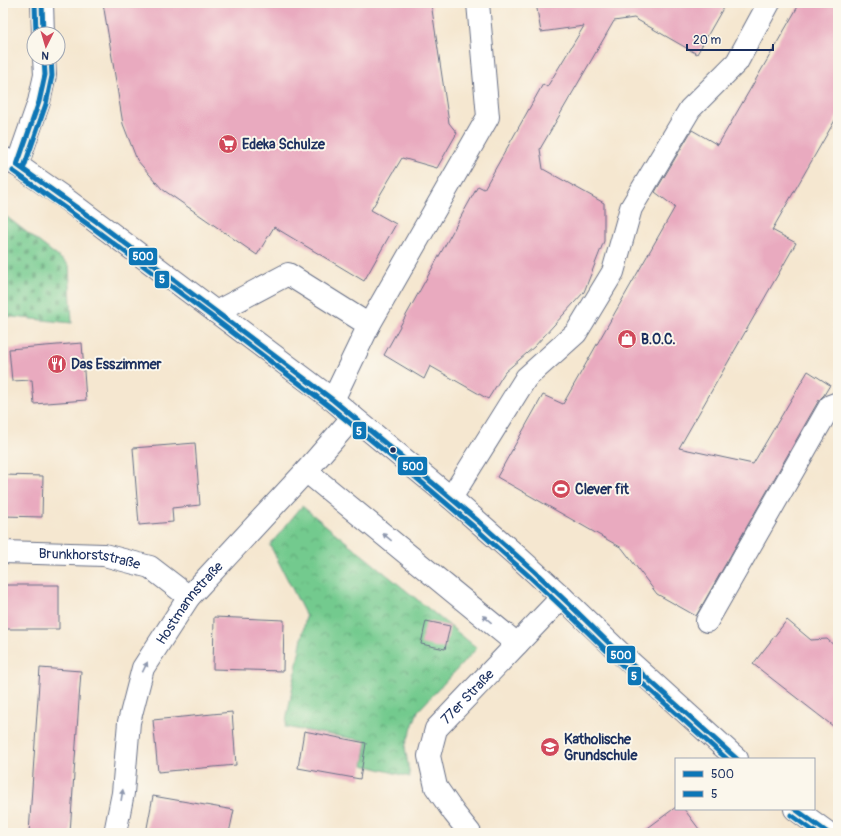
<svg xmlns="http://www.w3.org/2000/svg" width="841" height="836" font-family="Pangolin,sans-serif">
	<defs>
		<pattern id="cemetery-stones" width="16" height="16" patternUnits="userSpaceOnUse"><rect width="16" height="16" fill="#73ca8e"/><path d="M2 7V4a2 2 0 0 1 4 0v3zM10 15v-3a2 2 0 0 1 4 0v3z" fill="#5ea477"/></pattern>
		<pattern id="park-crowns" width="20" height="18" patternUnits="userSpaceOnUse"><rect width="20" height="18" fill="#73ca8e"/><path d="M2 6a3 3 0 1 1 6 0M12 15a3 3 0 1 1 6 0" fill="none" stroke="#5ea477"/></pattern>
	</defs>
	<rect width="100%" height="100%" fill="#fbf7ec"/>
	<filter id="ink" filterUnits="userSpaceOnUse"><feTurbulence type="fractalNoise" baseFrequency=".025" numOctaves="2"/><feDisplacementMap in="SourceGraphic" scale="8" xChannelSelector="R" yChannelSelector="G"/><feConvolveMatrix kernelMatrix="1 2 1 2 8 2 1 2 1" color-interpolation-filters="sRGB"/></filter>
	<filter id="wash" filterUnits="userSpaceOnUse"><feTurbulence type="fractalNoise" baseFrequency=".012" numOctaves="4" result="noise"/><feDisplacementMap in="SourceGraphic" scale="16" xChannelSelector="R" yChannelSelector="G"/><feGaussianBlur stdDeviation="0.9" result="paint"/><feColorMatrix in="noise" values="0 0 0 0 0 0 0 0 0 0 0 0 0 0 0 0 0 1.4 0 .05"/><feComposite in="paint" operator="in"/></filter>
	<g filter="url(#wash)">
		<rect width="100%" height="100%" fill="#f5e7d0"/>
		<path fill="url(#cemetery-stones)" stroke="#477c76" d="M3,214L69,265L72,323L3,316Z"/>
		<path fill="url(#park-crowns)" stroke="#477c76" d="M302,506L477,648L418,711L405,747L410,777L363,765L367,741L285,727L306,616L270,545Z"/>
		<g id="blocks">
			<path fill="#e9aabf" d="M103,3H431L449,123L457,133L437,168L402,158L371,210L396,224L364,281L274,227L257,255L162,189L137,160L123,124Z
				M536,3H726L697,54L634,18L614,21L540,149L543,169L604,203V241L584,292L534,347L505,372L488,399L430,366L424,379L384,355L478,186L484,189L543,84L547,87L584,26L541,32Z
				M800,3H838V115L772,230L796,243L679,448L753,464L808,371L830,385L824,395L819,400L696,616L657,594L622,548L497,477L543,395L563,404L675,207L655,192L692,130L718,145Z
				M82,343L86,400L34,404L32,380L12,381L9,349Z
				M195,443L200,505L172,508L173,522L139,525L133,448Z
				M3,475L43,476L42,517L3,516Z
				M3,585H59V629H3Z
				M214,617L284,620L283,671L213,669Z
				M787,620L811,640L827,639L838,649V730L753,664Z
				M426,621L450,626L445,649L421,644Z
				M40,668L81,671L70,833H29Z
				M232,712L236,765L158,772L153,720Z
				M304,731L366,743L360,779L298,768Z
				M153,796L234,810L229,833H146Z
				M676,807V809H684L702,833H641Z"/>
		</g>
	</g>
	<g filter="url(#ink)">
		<use href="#blocks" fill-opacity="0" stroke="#676f86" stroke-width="1"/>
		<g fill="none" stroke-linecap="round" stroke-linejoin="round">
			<g stroke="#676f86" stroke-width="24">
				<g id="minor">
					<path d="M42,3L43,34"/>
					<path d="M3,158L17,165L63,197L216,312L333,400L353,417L451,498L518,557L562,597L619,652L737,759"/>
					<path d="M17,165L39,102L45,75L44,58"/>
					<path d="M216,312L288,274L369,325L333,400"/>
					<path d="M369,325L488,117L478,3"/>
					<path d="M306,471L517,644"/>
					<path d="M451,498L526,378L576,333L613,272L631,208L690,109L737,62L769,3"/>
					<path id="s1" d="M3,552L104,555L150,567L189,597"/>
					<path d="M707,621L830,406L838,403"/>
					<path d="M795,809L828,833"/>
					<path id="s2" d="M115,833L123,793L129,722L143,668L189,597L306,471L353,417"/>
					<path id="s3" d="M470,833L454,813L436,787L429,756L436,729L562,597"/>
				</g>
			</g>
			<use href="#minor" stroke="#fff" stroke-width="22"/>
			<g stroke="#fbf7ec" stroke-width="8">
				<path id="bus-1" d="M42,3L43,34
					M17,165L97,222L333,400L391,448L478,521L534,571L569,604L618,652L737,759
					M17,165L39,102L45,75L44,58
					M795,809L828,833"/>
			</g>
			<g stroke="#fbf7ec" stroke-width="8">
				<path id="bus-2" d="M35,3L36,34
					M24,167L46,104L52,76L51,58
					M13,171L93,228L211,316L329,406L387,453L473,526L529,576L564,609L613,657L727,759
					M791,815L816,833"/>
			</g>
			<use href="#bus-1" stroke="#0d76b6" stroke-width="5"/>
			<use href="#bus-2" stroke="#0d76b6" stroke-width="5"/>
		</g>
		<defs><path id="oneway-solid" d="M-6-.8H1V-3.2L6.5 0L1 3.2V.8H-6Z"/></defs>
		<g fill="#8d97ae">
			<use href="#oneway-solid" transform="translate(387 537) rotate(-141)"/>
			<use href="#oneway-solid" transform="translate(487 619) rotate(-141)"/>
			<use href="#oneway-solid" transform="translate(145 667) rotate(-64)"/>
			<use href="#oneway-solid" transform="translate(122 795) rotate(-81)"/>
		</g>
	</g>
	<defs>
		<g id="supermarket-disc" transform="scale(1)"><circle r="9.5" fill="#d1495b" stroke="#fbf7ec"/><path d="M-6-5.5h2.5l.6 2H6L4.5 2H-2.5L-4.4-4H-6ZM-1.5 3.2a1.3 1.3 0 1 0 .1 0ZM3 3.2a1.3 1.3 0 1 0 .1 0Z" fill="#fff"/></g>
		<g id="shop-disc" transform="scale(1)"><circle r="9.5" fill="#d1495b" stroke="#fbf7ec"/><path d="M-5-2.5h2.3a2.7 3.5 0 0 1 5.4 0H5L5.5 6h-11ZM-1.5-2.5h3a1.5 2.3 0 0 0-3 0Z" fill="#fff"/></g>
		<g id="restaurant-disc" transform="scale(1)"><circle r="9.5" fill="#d1495b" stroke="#fbf7ec"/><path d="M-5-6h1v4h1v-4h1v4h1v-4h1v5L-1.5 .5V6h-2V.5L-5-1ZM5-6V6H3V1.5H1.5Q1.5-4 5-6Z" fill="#fff"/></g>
		<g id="stadium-disc" transform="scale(1)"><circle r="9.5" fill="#d1495b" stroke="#fbf7ec"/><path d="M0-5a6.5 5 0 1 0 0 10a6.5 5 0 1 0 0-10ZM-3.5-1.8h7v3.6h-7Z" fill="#fff"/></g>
		<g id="school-disc" transform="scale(1)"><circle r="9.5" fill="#d1495b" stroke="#fbf7ec"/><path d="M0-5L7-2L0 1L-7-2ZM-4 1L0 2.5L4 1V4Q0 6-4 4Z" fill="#fff"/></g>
	</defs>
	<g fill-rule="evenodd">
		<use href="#supermarket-disc" x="228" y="144"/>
		<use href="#shop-disc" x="627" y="339"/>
		<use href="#restaurant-disc" x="57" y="364"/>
		<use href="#stadium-disc" x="561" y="489"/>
		<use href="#school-disc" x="550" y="747"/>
	</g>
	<circle fill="#1b2f5e" stroke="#fbf7ec" stroke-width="1.5" cx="393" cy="450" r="3.5"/>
	<g text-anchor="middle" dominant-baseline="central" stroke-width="4" stroke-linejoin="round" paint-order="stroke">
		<g font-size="14" font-weight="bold" fill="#1b2f5e" stroke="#fbf7ec" text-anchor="start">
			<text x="242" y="144">Edeka Schulze</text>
			<text x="641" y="339">B.O.C.</text>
			<text x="71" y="364">Das Esszimmer</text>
			<text x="575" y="489">Clever fit</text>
			<text x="564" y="739">Katholische<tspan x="564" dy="16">Grundschule</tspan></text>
		</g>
		<g font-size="14" fill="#1b2f5e" stroke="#fbf7ec">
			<text stroke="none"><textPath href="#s1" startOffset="87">Brunkhorststraße</textPath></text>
			<text stroke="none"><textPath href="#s2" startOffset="248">Hostmannstraße</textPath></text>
			<text stroke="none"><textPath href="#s3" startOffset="162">77er Straße</textPath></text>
		</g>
	</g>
	<g stroke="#fbf7ec" stroke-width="1.5">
		<rect x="128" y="247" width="30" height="19" rx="4" fill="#0d76b6"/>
		<rect x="154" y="270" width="16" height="19" rx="4" fill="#0d76b6"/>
		<rect x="352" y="421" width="15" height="19" rx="4" fill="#0d76b6"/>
		<rect x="397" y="456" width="31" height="20" rx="4" fill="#0d76b6"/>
		<rect x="606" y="645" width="30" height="19" rx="4" fill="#0d76b6"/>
		<rect x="627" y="666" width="15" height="20" rx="4" fill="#0d76b6"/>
	</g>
	<g font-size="11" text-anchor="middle" font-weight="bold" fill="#fff">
		<text x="143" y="260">500</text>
		<text x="162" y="283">5</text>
		<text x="359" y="435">5</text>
		<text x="413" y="470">500</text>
		<text x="621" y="659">500</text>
		<text x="634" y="680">5</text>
	</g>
	<rect width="841" height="836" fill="none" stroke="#fbf7ec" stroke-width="16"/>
	<rect x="675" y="758" width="140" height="52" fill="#fbf7ec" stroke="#a1a7b3"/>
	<rect x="683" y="771" width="20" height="6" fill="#0d76b6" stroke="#a1a7b3"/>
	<text x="711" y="778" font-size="12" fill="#1b2f5e">500</text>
	<rect x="683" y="791" width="20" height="6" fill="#0d76b6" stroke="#a1a7b3"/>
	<text x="711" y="798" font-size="12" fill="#1b2f5e">5</text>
	<g transform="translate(46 46) rotate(185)"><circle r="19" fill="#fbf7ec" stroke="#a1a7b3"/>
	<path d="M0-3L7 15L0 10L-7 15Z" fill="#d1495b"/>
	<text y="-6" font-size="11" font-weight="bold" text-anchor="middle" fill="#1b2f5e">N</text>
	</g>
	<path d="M687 44v6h86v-6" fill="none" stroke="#1b2f5e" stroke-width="2"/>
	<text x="693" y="44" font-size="12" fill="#1b2f5e" stroke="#fbf7ec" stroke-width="3" paint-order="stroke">20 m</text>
</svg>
